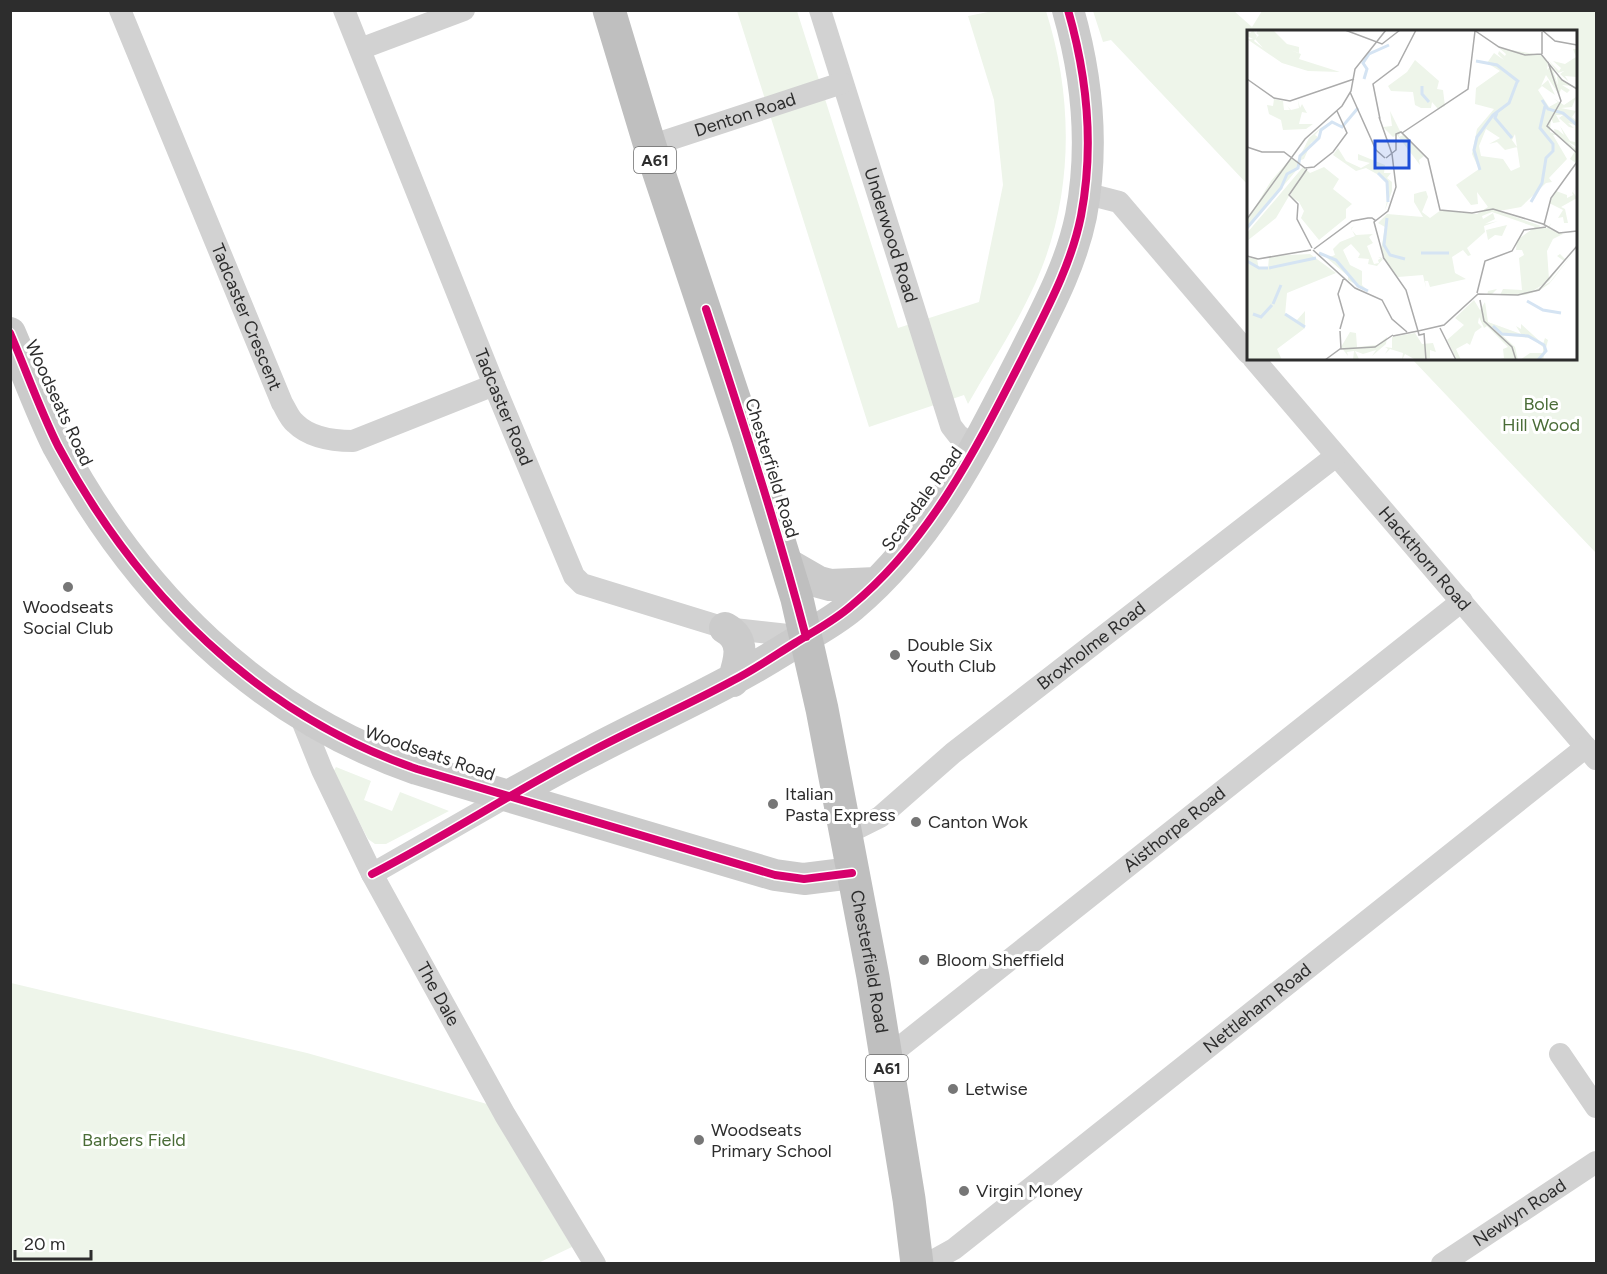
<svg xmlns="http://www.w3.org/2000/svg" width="1607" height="1274" font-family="Figtree,sans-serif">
	<rect width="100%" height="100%" fill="#fff"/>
	<path fill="#eef5ea" d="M737,11H797L898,328L979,302L1003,185L994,100L968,16L993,11H1046C1074,99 1074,198 1035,284C1016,326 991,364 968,404L964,395L869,427Z
		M1093,11H1234L1252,27L1262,11H1596V553L1412,359L1576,358V32H1248V185L1111,40L1103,42Z
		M336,767L371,781L364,800L392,811L400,792L449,811L386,844H375L368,839L333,772Z
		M11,983L307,1053L487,1104L572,1247L536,1264H11Z"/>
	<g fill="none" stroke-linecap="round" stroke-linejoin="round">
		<g stroke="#d2d2d2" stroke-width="22">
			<path id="s1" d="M120,10L282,403C286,409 289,418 295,423C310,438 333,441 353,441L494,385"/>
			<path id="s2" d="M344,10L494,385L574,576L582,584L725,628L806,637"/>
			<path id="s3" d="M820,10L951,426L958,435L977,448"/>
			<path d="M360,49L464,10"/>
			<path id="s4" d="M650,146L842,83"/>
			<path d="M1084,193L1119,202L1248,353"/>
			<path id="s5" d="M1253,358L1596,759"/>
			<path id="s6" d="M299,713L322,770L372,874L505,1115L595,1264"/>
			<path id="s7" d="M846,834L880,817L953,753L1336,456"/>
			<path d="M372,874L508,796"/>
			<path d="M1560,1054L1596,1107"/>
			<path id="s8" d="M886,1058L1462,601"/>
			<path id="s9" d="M927,1264L954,1249L1586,747"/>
			<path id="s10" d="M1442,1264L1596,1162"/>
		</g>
		<path stroke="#cbcbcb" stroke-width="32" d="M10,333C26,370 40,410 58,446C137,593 257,714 417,769L775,875L804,879L852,873
			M786,563L819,582L830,585L876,583
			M725,628C747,640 739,662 733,681
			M508,796C536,781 564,765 592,751C657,717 723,688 785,649C808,635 832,623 852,606C933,538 978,445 1025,353C1047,309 1071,265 1081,216C1094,148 1087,76 1068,10"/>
		<path stroke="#bfbfbf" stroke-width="33" id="s11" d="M609,10L650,146L747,437L797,599L822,709L873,977L909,1199L917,1264"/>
		<g stroke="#fff" stroke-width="11">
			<path id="cycleway" d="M706,309C741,417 777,526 806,637
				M10,333C26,370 40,410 58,446C137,593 257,714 417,769L775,875L804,879L852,873
				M372,874C446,836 516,790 590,752C637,727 686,706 732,681C754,670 774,656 795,643C814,631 834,621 851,606C931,540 977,447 1023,357C1046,311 1071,266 1081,216C1094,148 1087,76 1068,10"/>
		</g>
		<use href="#cycleway" stroke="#d6006c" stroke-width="8"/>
	</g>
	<g fill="#767676" stroke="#fff" stroke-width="2">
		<circle cx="68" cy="587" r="6"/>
		<circle cx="895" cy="655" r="6"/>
		<circle cx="773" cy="804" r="6"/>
		<circle cx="916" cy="822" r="6"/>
		<circle cx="924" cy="960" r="6"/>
		<circle cx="953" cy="1089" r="6"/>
		<circle cx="699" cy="1140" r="6"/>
		<circle cx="964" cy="1191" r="6"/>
	</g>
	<g text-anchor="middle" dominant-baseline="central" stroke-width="6" stroke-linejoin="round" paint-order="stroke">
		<g fill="#fff" stroke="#6c6c6c" stroke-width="1.5">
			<rect x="634" y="147" width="42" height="26" rx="4.5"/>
			<rect x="866" y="1055" width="42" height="26" rx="4.5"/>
		</g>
		<g font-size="16" font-weight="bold" fill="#2d2d2d">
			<text x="655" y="160">A61</text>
			<text x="887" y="1068">A61</text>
		</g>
		<g font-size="18" fill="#2d2d2d" stroke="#fff">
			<text stroke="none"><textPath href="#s4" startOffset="100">Denton Road</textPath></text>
			<text stroke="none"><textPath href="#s3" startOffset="236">Underwood Road</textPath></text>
			<text stroke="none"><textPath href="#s1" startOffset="332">Tadcaster Crescent</textPath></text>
			<text transform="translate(59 403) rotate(65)">Woodseats Road</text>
			<text stroke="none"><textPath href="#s2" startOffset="428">Tadcaster Road</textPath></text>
			<text transform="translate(772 468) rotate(73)">Chesterfield Road</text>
			<text transform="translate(922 499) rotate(-54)">Scarsdale Road</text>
			<text stroke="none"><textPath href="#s5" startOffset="264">Hackthorn Road</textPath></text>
			<text stroke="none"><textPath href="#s7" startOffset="310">Broxholme Road</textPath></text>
			<text transform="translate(430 753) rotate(19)">Woodseats Road</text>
			<text stroke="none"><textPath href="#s8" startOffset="368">Aisthorpe Road</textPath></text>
			<text stroke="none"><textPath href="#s11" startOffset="988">Chesterfield Road</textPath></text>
			<text stroke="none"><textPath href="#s6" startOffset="314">The Dale</textPath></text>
			<text stroke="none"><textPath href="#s9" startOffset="418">Nettleham Road</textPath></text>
			<text stroke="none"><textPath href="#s10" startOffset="93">Newlyn Road</textPath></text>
		</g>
		<g font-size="18" fill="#4a6c37" stroke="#fff">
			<text x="1541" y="404">Bole<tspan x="1541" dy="21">Hill Wood</tspan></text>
			<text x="134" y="1140">Barbers Field</text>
		</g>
		<g font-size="18" fill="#2d2d2d" stroke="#fff" text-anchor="start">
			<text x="68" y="607" text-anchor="middle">Woodseats<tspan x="68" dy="21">Social Club</tspan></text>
			<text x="907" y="645">Double Six<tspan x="907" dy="21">Youth Club</tspan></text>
			<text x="785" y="794">Italian<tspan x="785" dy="21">Pasta Express</tspan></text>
			<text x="928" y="822">Canton Wok</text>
			<text x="936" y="960">Bloom Sheffield</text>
			<text x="965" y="1089">Letwise</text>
			<text x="711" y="1130">Woodseats<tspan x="711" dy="21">Primary School</tspan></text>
			<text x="976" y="1191">Virgin Money</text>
		</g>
	</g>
	<g transform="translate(1247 30)">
		<rect width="330" height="330" fill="#fff"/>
		<path d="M0,0L3,3L6,0L10,6L7,11L16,18L8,9L12,5L10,4L7,0L10,3V0H26L40,14L52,17V23L43,20L54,24L52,29L93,42L61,41L35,33L0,9H6L0,6ZM252,18L294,25L301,32L300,40L304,35L311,55L310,46L325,56L315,55L323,60L320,63L314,59L312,65L299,45L294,56L301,50L308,65L295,56L291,60L302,77L311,72L306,68L317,75L329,67L325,77L314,78L329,81L325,87L330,91V117L320,111L330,120L329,133L323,129L328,121L311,105H306L320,129L302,148L305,152L299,153L274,177L252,181L294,196L290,198H301L304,193L302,199L316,204L306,209L300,221L302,249L317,231L310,226L313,224L318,229L324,222L302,251L282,263L303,252L330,218L307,248L302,254L293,260L278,265H240L241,261L250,259L244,265H253L256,259L275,260L272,228L277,225L275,220H269L270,210L288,197L245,182L235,186L236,189L246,183L248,189L238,194L251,191L237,196L238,202L220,218L224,225L221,226L216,220L205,227L208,243L219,249L183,257L181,251H178L179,258L176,245L151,247L141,235L134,220L138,197L131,193L140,184L176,187L167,172V164L174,162L179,161L181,167L175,182L183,188L194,180L230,184L241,177L230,162L231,174L224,175L209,155L232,139L225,124L230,99L247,79L228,74L229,58L253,41L240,33L247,23L257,30L251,24L252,21L258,26L259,24ZM309,85H316L312,88L322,97L327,98L321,93L328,95V112L323,111L313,96L317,105L311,100L307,99L308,104L303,102L304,87L306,93L313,92ZM239,99L253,108L242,114L250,112L258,120L270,117L265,110L268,104L273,137L264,141L256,129L234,126L232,116ZM326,19H330V47L318,46L322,52L313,44L317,41L311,43L301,30L312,41L314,38L306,31L318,34L329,27ZM168,30L192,51L190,59L196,60L198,76L191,79L185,72L184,78H174L168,75L166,62L144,61L141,56L160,42ZM27,69L36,71L37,80H43L40,76L44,80L52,78L51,70L53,78L55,74L60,83L55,82L52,94H66L59,99L36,100L34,90L22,84L20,75L26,76ZM143,81L153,101L152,107L156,105L177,126L172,130L173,135L150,105L146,107L136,97L145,96ZM76,96L68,105L71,107L74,100V106L64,113L57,129L51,131L53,136L0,199V190L24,151L44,128L50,132L62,108ZM91,118L99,131L114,138L123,133L111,130V124L138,135L137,143H144L140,148L145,152V161L138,180L142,161L137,148L119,138L109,141L86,125ZM56,137L63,143L77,137L92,149L86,159L105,174L99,179V188L72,210L54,188L57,181L52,172L43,166L55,144L29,188L0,211V203ZM330,154L326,162L330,168L314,177L318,179L321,193H317L316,187L311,188L316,180L302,173L309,161L320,165V168L326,165L325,163ZM260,195L255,206L248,205L241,210L239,200ZM107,196L104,199L109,205L126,204L122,207L126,213L120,216L127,234L132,233L131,230L134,228L131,227H133L136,229L130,236L121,234L122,229L111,228L113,224L104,214L96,220L103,235L115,241V255L122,262L101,250V246L80,228L88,225L86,219L93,212L108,206L104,198ZM63,224L89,243L40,263L38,285L50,290L58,281V298L30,319L35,330H0V227L10,229L12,239H21L22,226ZM227,270L233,280L238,272L241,292L274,304L269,296L274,299V294L296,314L298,308L301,310L296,330H273L283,323H296V317L284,308L255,305L268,317L271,330H250L257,328L256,319L261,317L240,296L237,298L232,287L231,293L235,297L228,302L223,315L220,313L209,319L214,330H210L200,310L217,295L208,288ZM103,302L109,303L110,317L130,315L140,307L139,314L125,326L129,320L116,324L108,321L112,329L106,330L107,321L100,322L101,326L94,317ZM168,303L175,314L186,313L189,322L183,320V328L169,330L158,324L155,330L156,323L143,319L138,324L141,319L138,317L145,318V307Z" fill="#eef5ea" fill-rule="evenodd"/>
		<path fill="none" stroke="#d5e4f3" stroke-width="3" d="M229,31L250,35L272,52M117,49L120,39L116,33L122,24L142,15M175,56V64L182,72M295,70L301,79L316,83L330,95M250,83L248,88L265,108M233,140L227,120L230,107L246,85L262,73L270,52M131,143L140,152L141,172M284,172L295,153L299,128L306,121V114L293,98L298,76M140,188L137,215L143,225L158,229M0,198L34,158L40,144L51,138L53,126L72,108L74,100L85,92L95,97L111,78M72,223L89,230L111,256L121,261M174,223H202M0,231L12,238H21M22,238L69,228M280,271L296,280L314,283M26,274L34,255M6,284L14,287L25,275M38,284L58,297M246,296L255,304L281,306L297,315L299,321L291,330"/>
		<path fill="none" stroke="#ababab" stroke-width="1.5" d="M98,0L135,14L153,0M227,0L252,17L278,25L294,24L315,50L330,59M295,0L308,11L330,15M295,2V24M301,32L314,71L300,96L330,123M0,49L27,68L43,71L107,49M103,62L129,120L138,128M132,87L145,124L149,157L141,181L127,192L137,229M133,89L126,54L151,35L169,0M155,103L221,59L228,1M0,117L15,122H37L58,138L67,137L86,122L100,103L90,81M139,128L149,120V104L154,102L181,129L193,180L225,183L246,179L296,194L312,203L330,201M60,139L42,165L51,174L50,189L65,218M0,189L58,109L95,76L104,61L108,39L139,0M297,195L304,168L330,132M67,219L105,191L121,188H125L128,190L129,191L126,189M66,220L108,258L135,270L145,289L160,302M0,226L11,229L64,220M136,227L159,260L171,301M230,263L238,231L265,221L277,200L299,197M233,270L237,291L265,317L269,330M193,298L209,330M93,299L97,285L91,264L97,247M93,301L94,319M177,303L179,330M177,304L172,305L171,301L197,295L231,264L271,265L292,260L330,216M146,306L171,301M78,330L93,319L128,317L146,305"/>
		<path fill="#1d4ed8" fill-opacity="0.15" stroke="#1d4ed8" stroke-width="3" d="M128,111H162V138H128Z"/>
		<rect width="330" height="330" fill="none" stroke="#2d2d2d" stroke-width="3"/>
	</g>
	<rect width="1607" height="1274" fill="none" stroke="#2d2d2d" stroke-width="24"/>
	<path d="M15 1250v9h76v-9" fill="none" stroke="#2d2d2d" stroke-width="3"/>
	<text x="24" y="1250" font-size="18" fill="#2d2d2d" stroke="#ffffff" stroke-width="4.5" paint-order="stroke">20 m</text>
</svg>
